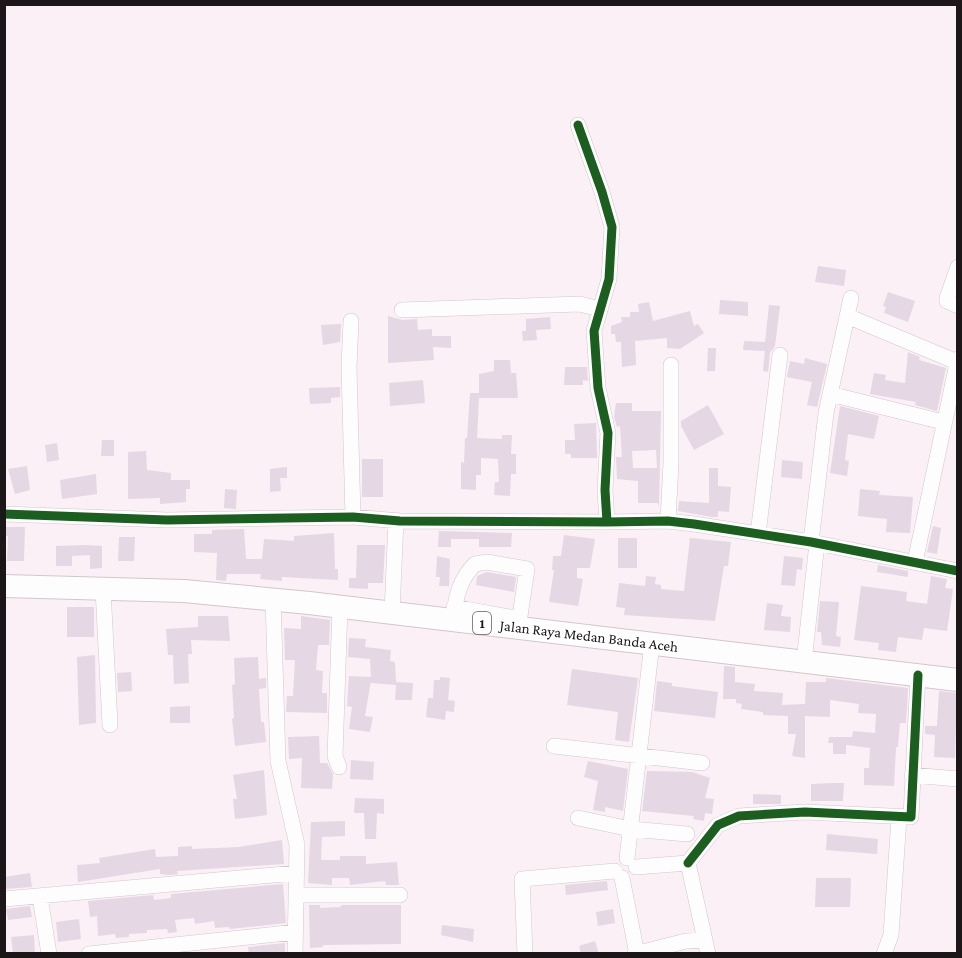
<svg xmlns="http://www.w3.org/2000/svg" width="962" height="958" font-family="'Crimson Pro',serif">
	<rect width="100%" height="100%" fill="#fbf0f6"/>
	<path fill="#e5d7e4" fill-rule="evenodd" d="M818,266L846,270L844,286L815,282Z
		M888,292L915,301L908,322L884,313L886,307L883,306Z
		M720,300L748,302V316L719,314Z
		M649,302L653,321L690,311L694,326L698,324L704,333L680,349L667,348V338L635,341L636,365L622,367L621,342H616L615,334H611V326L622,322L621,317H630V312H639L638,304Z
		M769,305L780,306L775,346L770,353L768,372L763,371L765,351L743,350L744,341L765,342Z
		M388,316L402,320L417,319L418,330L432,329V336H451V348L433,347L434,360L388,363Z
		M550,317L551,329L536,330L537,340L523,341L522,331H526V319Z
		M341,324L340,342L323,345L321,325Z
		M708,348H716L715,371H707Z
		M908,352L920,357L919,360L946,368L937,411L915,405L916,402L870,394L874,373L886,375L885,380L905,383Z
		M805,358L827,364L817,407L807,405L812,382L787,377L790,361L804,364Z
		M494,360H510L511,373H516L518,398H479L477,438L502,439V435H512L511,454H516V474H511L510,496L494,495L495,482H499L498,459L481,458V475H476V490L461,489V462L464,463L465,438H467L470,393H479V374L494,371Z
		M565,367H587L588,381L583,380V385H564Z
		M423,380L425,403L390,406L389,383Z
		M340,387V397L331,398V403L310,404L309,388Z
		M616,403H632V411H661L659,507L658,503H638V481L617,479L616,457H622L620,426L617,427L614,417ZM656,450L657,468H633L632,451Z
		M708,405L724,434L694,450L681,426V421Z
		M840,406L879,416L874,439L848,434L845,460L849,461L847,476L830,473Z
		M596,423L597,458H571V454H565V440H575L574,424Z
		M102,440H114V456H101Z
		M57,443L59,460L47,462L45,445Z
		M146,451L147,470L171,473V480H190V489H186V502L160,504V498L128,499V452Z
		M362,459H383V497H362Z
		M782,460L803,462L802,479L781,477Z
		M27,466L30,490L15,494L8,469Z
		M287,467V478H280L281,491L270,492V469Z
		M709,468H718V486L731,487L729,512L718,511V517H712L678,511L679,501L709,503Z
		M96,474L97,494L62,499L60,480Z
		M225,489L237,490L236,509L224,508Z
		M860,489L880,491L879,495L913,497L910,533L886,532L887,519L858,516Z
		M933,526L941,528L937,554L927,552Z
		M4,527H25L24,561H7L8,536H4Z
		M244,529L246,559H262L264,539L294,541V536L334,533L335,569H338V580L282,577V581L260,579L261,574H227L226,581L216,580L217,553L194,552V534H212V530Z
		M439,531L512,533L511,547H479V539H451V547H438Z
		M564,535L595,539L590,568H577V578L583,579L578,606L549,602L554,570H552L553,556H561Z
		M119,537H135L134,561H118Z
		M618,538H637V568H618Z
		M690,538L731,542L728,566H724L715,621L624,615L625,608L616,607L619,583L645,586L646,576L656,577L655,584L661,585V589L684,591Z
		M85,545L102,546V568L90,569V555L72,556V566H56V546Z
		M357,545H385L383,583H368V589L349,588V578H356Z
		M437,556L450,559L449,586H439L440,577H436Z
		M784,556L803,558L802,570L797,569L795,586L781,585Z
		M878,565L908,571V577L877,572Z
		M487,572L516,577L514,592L476,585L477,576Z
		M931,576L947,579L945,588L953,589L947,631L924,628L922,640L898,637L896,652L878,650L879,643L854,640L861,586L907,592L906,601L927,604Z
		M820,601L839,602L836,636L841,637L840,647L822,645L821,632H817Z
		M767,603L783,605L781,616L791,617L790,632L764,630Z
		M67,607H94V637H67Z
		M198,616H228L230,641L191,640L192,654H188L189,683L174,684L173,655H168L166,629L198,627Z
		M301,616L330,620L329,645H318L316,670L323,671L322,693H327V713L286,712L287,696H293L295,660H285L284,628L301,629Z
		M349,638L366,639L365,647L391,650L390,661L395,662L396,682L413,683L412,700H395L396,685L371,683V681L365,716L373,717L370,732L349,729L352,707L347,706L349,676L371,677L370,659L348,657Z
		M95,655L96,723L79,725L77,657Z
		M258,657L259,679L266,678V688L259,689L261,722H264L266,742L235,746L232,719L234,718L232,685L235,684L234,658Z
		M724,666L735,667V682L755,684L754,691L783,693L782,705L805,704L806,682H826V678L908,688L906,723H900L898,747H896L894,786L864,785V768H869L870,748L846,745V754H833V743H828L829,737H852L853,731L875,733L876,714L858,713L859,704L830,700V717L805,716V758L792,756L796,734H788V716L763,715V712L741,709L742,704L736,703V699H723Z
		M572,669L638,678L629,742L615,740L618,712L567,705Z
		M131,672L132,691L118,692L117,673Z
		M440,677L450,678L448,700L455,701L454,712L446,711L445,720L426,717L428,698H433L434,680H440Z
		M657,681L672,683V686L718,692L715,718L654,711Z
		M939,691L957,693L955,758L934,757L935,735L925,734V726H937Z
		M190,706V723H170V707Z
		M319,736L320,763H327L333,774L332,789L301,788L302,758L289,759L288,737Z
		M351,760L374,762L373,780L350,779Z
		M588,761L628,769L623,811L605,807V812L593,810L598,781L584,777Z
		M264,770L267,815L235,819L233,799H237L233,775Z
		M647,771L692,772L710,778L705,798L714,799L712,814L705,813L704,821L693,819L694,816L642,811Z
		M833,783H844L843,801H811V784Z
		M753,794L781,795V804H753Z
		M355,798L384,799V814L377,813L376,839H365L364,813H354Z
		M345,821V836L322,837L321,860H340V856H366V864L397,862L399,885H386L385,881L350,885L349,878H332V885L308,883L311,822Z
		M827,834L878,839L877,854L826,850Z
		M282,840L284,864L177,871L178,874L169,875L160,874V869L78,882L77,865L100,863L99,858L155,849L156,857L178,856V847L192,846V849L239,847Z
		M30,873L32,887L4,889V877Z
		M816,878H851L850,907H815Z
		M607,881L608,890L566,895L565,885Z
		M283,884L286,923L230,929L229,927L215,928L214,921L195,924L194,918L175,920L177,932L168,933L167,929L147,930V933L129,934V937L116,938L115,934L98,936L97,916L90,917L88,901L153,895L154,900L171,898V894Z
		M309,905H320V908L341,907V905H401V944L323,945V947L310,948Z
		M30,906L32,917L8,920L6,909Z
		M613,909L615,923L598,926L596,912Z
		M79,919L81,939L58,942L56,922Z
		M442,925L474,929L473,942L441,935Z
		M34,935L35,954H13L11,937Z
		M595,941L599,954H581L579,946Z
		M285,943V954H249L248,947Z"/>
	<g fill="none" stroke-linecap="round" stroke-linejoin="round">
		<g stroke="#d0c7cc" stroke-width="16">
			<path id="minor" d="M578,125L602,192L612,227L609,279L594,331L598,388L608,433L605,490L607,522L668,521L694,524L811,542L958,571
				M958,267L947,298V301L958,306
				M402,310L580,304L599,309
				M847,316L957,362
				M351,321L349,367L353,517
				M830,394L943,422
				M4,514L167,520L353,517L400,521L607,522
				M668,521L671,463V365
				M758,534L780,355
				M811,542L826,413L851,298
				M915,562L958,359
				M103,589L110,725
				M273,599L278,761L297,845L295,954
				M392,612L396,520
				M453,619C456,597 459,580 475,564L487,562L527,569L520,616L515,618L454,607
				M804,662L817,543
				M554,746L702,763
				M339,767L335,756L340,606
				M912,775L958,779
				M578,818L631,829L687,834
				M627,858L652,643
				M688,863L718,825L739,816L805,812L911,817L918,675
				M636,867L688,863L708,954
				M622,878L637,954
				M296,895H400
				M40,897L49,954
				M4,899L296,873
				M89,954L296,932
				M525,954L522,879L615,871
				M635,954L686,941L705,940
				M884,954L891,935L899,818"/>
		</g>
		<g stroke="#d0c7cc" stroke-width="24">
			<path id="highway" d="M4,586L184,591L309,603L958,680"/>
		</g>
		<use href="#minor" stroke="#fefdfe" stroke-width="15"/>
		<use href="#highway" stroke="#fefdfe" stroke-width="22"/>
		<g stroke="#fff" stroke-width="13">
			<path id="cycleway" d="M578,125L602,192L612,227L609,279L594,331L598,388L608,433L605,490L607,522L668,521L694,524L811,542L958,571
				M4,514L167,520L353,517L400,521L607,522
				M688,863L718,825L739,816L805,812L911,817L918,675"/>
		</g>
		<use href="#cycleway" stroke="#1b5e20" stroke-width="9"/>
	</g>
	<g text-anchor="middle" dominant-baseline="central" stroke-width="4.5" stroke-linejoin="round" paint-order="stroke">
		<rect fill="#fff" stroke="#605c5e" stroke-width="1.5" x="473" y="612" width="18" height="22" rx="4.5"/>
		<g font-size="14" font-weight="bold" fill="#1c1619">
			<text x="482" y="623">1</text>
		</g>
		<g font-size="15" fill="#1c1619" stroke="#fff">
			<text transform="translate(589 636) rotate(7)">Jalan Raya Medan Banda Aceh</text>
		</g>
	</g>
	<rect width="962" height="958" fill="none" stroke="#1c1619" stroke-width="12"/>
</svg>
